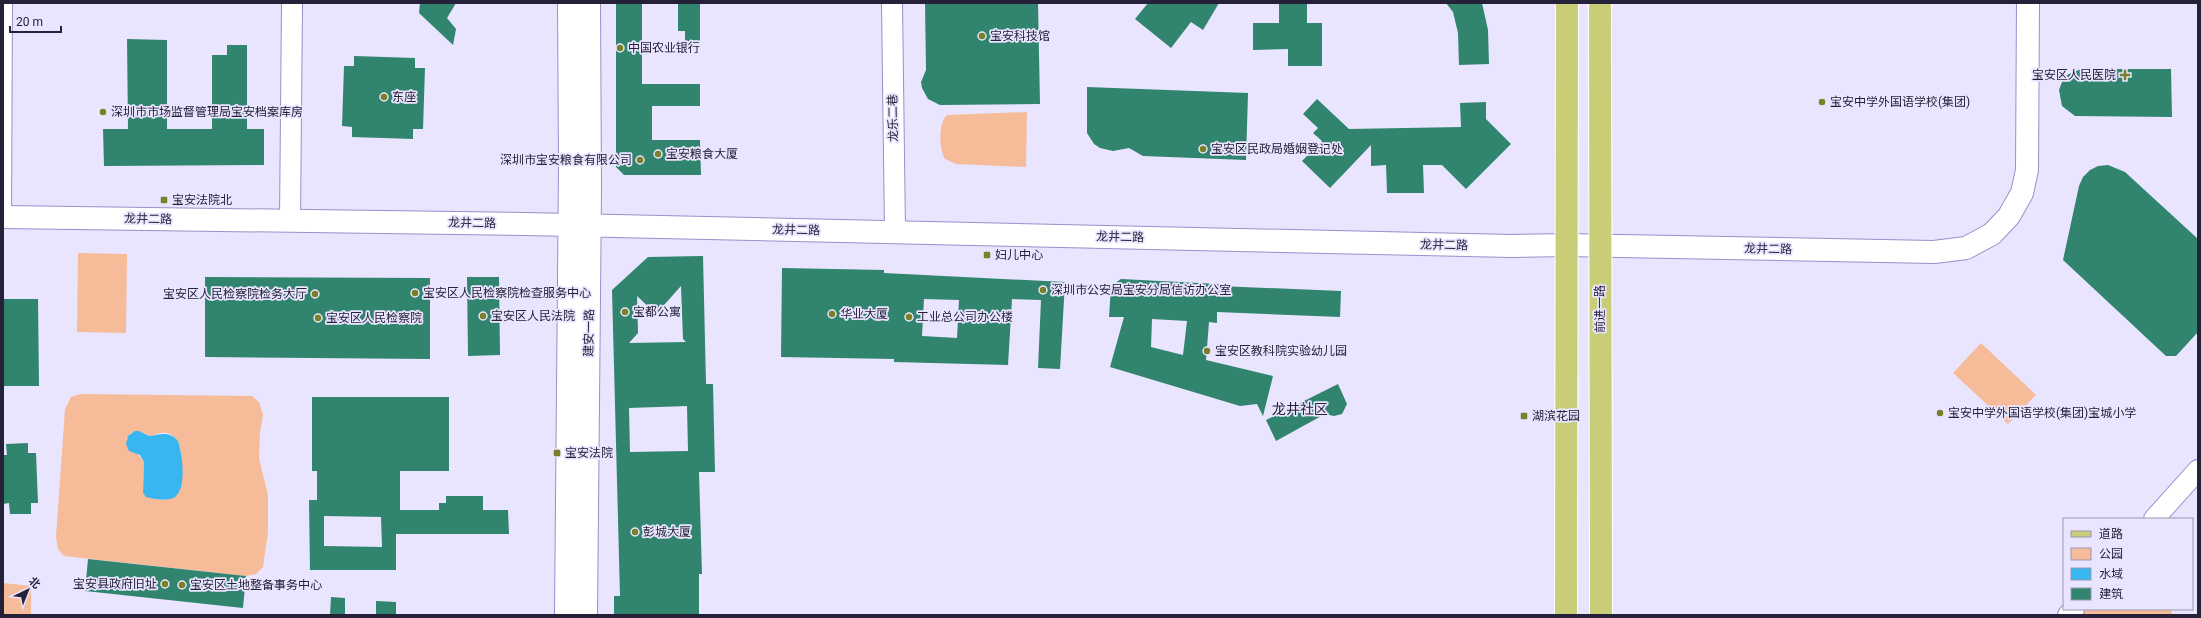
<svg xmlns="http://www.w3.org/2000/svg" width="2201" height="618" font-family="Roboto,'Noto Sans SC',sans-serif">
	<rect width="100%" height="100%" fill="#e9e5ff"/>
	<path fill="#f6bb98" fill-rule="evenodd" d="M1027,112L1026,167L956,164L945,159C939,149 938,123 947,115Z
		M78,253L127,254L126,333L77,332Z
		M1981,343L2036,395L2008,424L1953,373Z
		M81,394L252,396L259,402L263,415L260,432L259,458L268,495V532L263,567L256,574L246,576L64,556L58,549L56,537L65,409L71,397ZM139,431L149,436C155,436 160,431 167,433C190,440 179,480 176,496C166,502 152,500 143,493L144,462L126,439L131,433Z
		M3,583L31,586V615H3Z
		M2081,609H2171L2172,615H2076Z"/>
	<path fill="#37b6ef" d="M135,431H139L149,436C161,435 168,430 178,441C182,453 187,486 176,496C171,502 153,499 146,497L143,493L144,462L140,455L129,451L126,444L128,436Z"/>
	<path fill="#31846e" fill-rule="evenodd" d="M420,3H456L447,18L456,29L453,45L419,13Z
		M616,3H642V84H700V106H652V140H700L701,175H624L616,167Z
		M678,3H700V41H685V31H678Z
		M925,3H1038L1040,104L940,105L928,99L922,88L921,82L926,70Z
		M1148,3H1219L1203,30L1191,22L1171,48L1135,19Z
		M1279,3H1307V23H1322V66H1288V49L1253,50V23H1279Z
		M1446,3H1482L1488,30L1489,64L1459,65L1458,33L1453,12Z
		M127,39L167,40V129H212V55H227V45H247V129H264V165L104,166L103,129H128Z
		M354,56L415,58V68H425L423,129H413V139L352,137V127L342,126L344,66H354Z
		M2081,69H2171L2172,117L2075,116L2062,106L2059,90L2062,82L2067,75Z
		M1087,87L1248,93L1246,160L1143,156L1129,148L1113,151L1100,148L1094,144L1087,133Z
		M1317,99L1349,129L1461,127L1460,103L1486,102V119L1511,144L1466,189L1442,165H1423L1424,193H1387L1386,165L1371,166V145L1330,188L1302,161L1322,141L1313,133L1318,128L1303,114Z
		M2108,165L2125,172L2198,239V332L2176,356H2166L2063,260L2079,186L2083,177L2090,170L2098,166Z
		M703,256L706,384H713L715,472H699L702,574H699V615H614V596H620L612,290L648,257ZM681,286L683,339L686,342L629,343L638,333L637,296L656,314ZM687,406L688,451L630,452L629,408Z
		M782,268L884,270V273L1065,282L1060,369L1038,368L1041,300L1012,299L1008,365L894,362V359L781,357ZM924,299L959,300L957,338L922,336Z
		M205,277L430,278V359L205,357Z
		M467,277H499L500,355L468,356Z
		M1121,279L1219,284V286L1341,291L1340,317L1217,312V323L1209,322L1206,360L1273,376L1263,416L1257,404L1240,406L1110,367L1124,317H1109L1111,286ZM1152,319L1187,321L1183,355L1151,347Z
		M3,299H38L39,386H3Z
		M1338,384L1347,404L1342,414L1334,416L1325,414L1276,441L1266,420Z
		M312,397H449V471H400V510H439V503H446V496H483V510H508L509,534H396V570H310L309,500H317V471H312ZM324,516L381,517L382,547L324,546Z
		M28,443V453H36L38,503H31V514H10L9,503L3,504V455H7L6,444Z
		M88,559L246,576L243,608L85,591Z
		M331,597L345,598V615H330Z
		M376,601L396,602V615H376Z"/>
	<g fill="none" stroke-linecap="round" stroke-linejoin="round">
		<g stroke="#9a8fca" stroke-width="12">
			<path id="service" d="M6,217L7,3"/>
		</g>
		<g stroke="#9a8fca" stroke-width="22">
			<path id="minor" d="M892,3L895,232
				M290,221L292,3
				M2154,519L2198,470
				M2068,615L2074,609"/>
		</g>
		<g stroke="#9a8fca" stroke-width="24">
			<path id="tertiary" d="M3,217L525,224L1511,246L1567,245L1934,252L1966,248L1992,234L2009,216L2022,193L2027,170L2028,3"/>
		</g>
		<g stroke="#9a8fca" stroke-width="24">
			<path id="secondary" d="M566,615L570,166L569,3
				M586,615L590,189L589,3"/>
		</g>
		<g stroke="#fff" stroke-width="24">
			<path id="primary" d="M1600,3L1601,615
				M1566,615L1567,3"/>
		</g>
		<use href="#service" stroke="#fff" stroke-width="10"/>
		<use href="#minor" stroke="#fff" stroke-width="20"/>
		<use href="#tertiary" stroke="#fff" stroke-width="22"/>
		<use href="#secondary" stroke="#fff" stroke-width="22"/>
		<use href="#primary" stroke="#cacd77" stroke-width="22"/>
	</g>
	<g fill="#7a7f29" stroke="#e9e5ff" stroke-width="1.5">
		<circle cx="982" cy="36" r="4"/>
		<circle cx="620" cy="48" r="4"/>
		<path d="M2123 69h4v4h4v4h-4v4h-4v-4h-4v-4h4z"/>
		<circle cx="384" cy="97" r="4"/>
		<circle cx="1822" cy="102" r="4"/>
		<circle cx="103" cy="112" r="4"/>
		<circle cx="1203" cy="149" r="4"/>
		<circle cx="658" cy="154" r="4"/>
		<circle cx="640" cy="160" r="4"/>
		<rect x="160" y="196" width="8" height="8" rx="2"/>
		<rect x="983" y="251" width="8" height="8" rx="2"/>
		<circle cx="1043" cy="290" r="4"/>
		<circle cx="415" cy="293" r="4"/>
		<circle cx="315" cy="294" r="4"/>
		<circle cx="625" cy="312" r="4"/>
		<circle cx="832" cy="314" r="4"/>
		<circle cx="483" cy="316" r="4"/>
		<circle cx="909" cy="317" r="4"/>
		<circle cx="318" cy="318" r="4"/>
		<circle cx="1207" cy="351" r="4"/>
		<circle cx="1940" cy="413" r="4"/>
		<rect x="1520" y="412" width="8" height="8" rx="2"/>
		<rect x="553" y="449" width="8" height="8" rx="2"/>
		<circle cx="635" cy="532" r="4"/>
		<circle cx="165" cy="584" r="4"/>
		<circle cx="182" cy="585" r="4"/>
	</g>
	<g text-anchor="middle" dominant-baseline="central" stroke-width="3.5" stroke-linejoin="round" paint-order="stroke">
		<g font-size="12" fill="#252138" stroke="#e9e5ff" text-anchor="start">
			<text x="990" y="36">宝安科技馆</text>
			<text x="628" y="48">中国农业银行</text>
			<text x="2116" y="75" text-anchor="end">宝安区人民医院</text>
			<text x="392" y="97">东座</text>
			<text x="1830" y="102">宝安中学外国语学校(集团)</text>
			<text x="111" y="112">深圳市市场监督管理局宝安档案库房</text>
			<text x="1211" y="149">宝安区民政局婚姻登记处</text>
			<text x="666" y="154">宝安粮食大厦</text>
			<text x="632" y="160" text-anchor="end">深圳市宝安粮食有限公司</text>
			<text x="172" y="200">宝安法院北</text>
			<text x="995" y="255">妇儿中心</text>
			<text x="1051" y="290">深圳市公安局宝安分局信访办公室</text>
			<text x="423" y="293">宝安区人民检察院检查服务中心</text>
			<text x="307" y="294" text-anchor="end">宝安区人民检察院检务大厅</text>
			<text x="633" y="312">宝都公寓</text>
			<text x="840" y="314">华业大厦</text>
			<text x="491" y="316">宝安区人民法院</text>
			<text x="917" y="317">工业总公司办公楼</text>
			<text x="326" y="318">宝安区人民检察院</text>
			<text x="1215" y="351">宝安区教科院实验幼儿园</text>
			<text x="1948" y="413">宝安中学外国语学校(集团)宝城小学</text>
			<text x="1532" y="416">湖滨花园</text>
			<text x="565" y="453">宝安法院</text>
			<text x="643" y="532">彭城大厦</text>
			<text x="157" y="584" text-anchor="end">宝安县政府旧址</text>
			<text x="190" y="585">宝安区土地整备事务中心</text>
		</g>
		<g font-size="12" fill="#252138" stroke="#e9e5ff">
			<text transform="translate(893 118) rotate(-91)">龙乐二巷</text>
			<text transform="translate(148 219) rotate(1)">龙井二路</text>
			<text transform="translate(472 223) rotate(1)">龙井二路</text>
			<text transform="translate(796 230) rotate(1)">龙井二路</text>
			<text transform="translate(1120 237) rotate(1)">龙井二路</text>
			<text transform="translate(1444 245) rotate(1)">龙井二路</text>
			<text transform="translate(1768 249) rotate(1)">龙井二路</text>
			<text transform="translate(1600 309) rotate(-90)">前进一路</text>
			<text transform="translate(589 333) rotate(-89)">建安一路</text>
		</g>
		<g font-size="14" fill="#252138" stroke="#e9e5ff">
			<text x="1300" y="409">龙井社区</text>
		</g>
	</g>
	<rect width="2201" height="618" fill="none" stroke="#252138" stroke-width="8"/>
	<rect x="2063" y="518" width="130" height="92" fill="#e9e5ff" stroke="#9b97af"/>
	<rect x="2071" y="531" width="20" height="6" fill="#cacd77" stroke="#9b97af"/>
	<text x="2099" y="538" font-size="12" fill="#252138">道路</text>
	<rect x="2071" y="548" width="20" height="12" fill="#f6bb98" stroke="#9b97af"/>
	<text x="2099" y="558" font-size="12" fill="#252138">公园</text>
	<rect x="2071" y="568" width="20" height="12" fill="#37b6ef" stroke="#9b97af"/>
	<text x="2099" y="578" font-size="12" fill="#252138">水域</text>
	<rect x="2071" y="588" width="20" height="12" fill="#31846e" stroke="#9b97af"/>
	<text x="2099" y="598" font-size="12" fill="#252138">建筑</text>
	<g transform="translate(28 590) rotate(43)" stroke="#e9e5ff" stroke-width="3" paint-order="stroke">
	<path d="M0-3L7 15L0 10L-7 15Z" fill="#252138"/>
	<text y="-6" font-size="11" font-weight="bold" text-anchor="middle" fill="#252138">北</text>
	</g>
	<path d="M10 26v6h51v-6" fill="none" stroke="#252138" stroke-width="2"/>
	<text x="16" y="26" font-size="12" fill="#252138" stroke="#e9e5ff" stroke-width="3" paint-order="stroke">20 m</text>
</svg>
